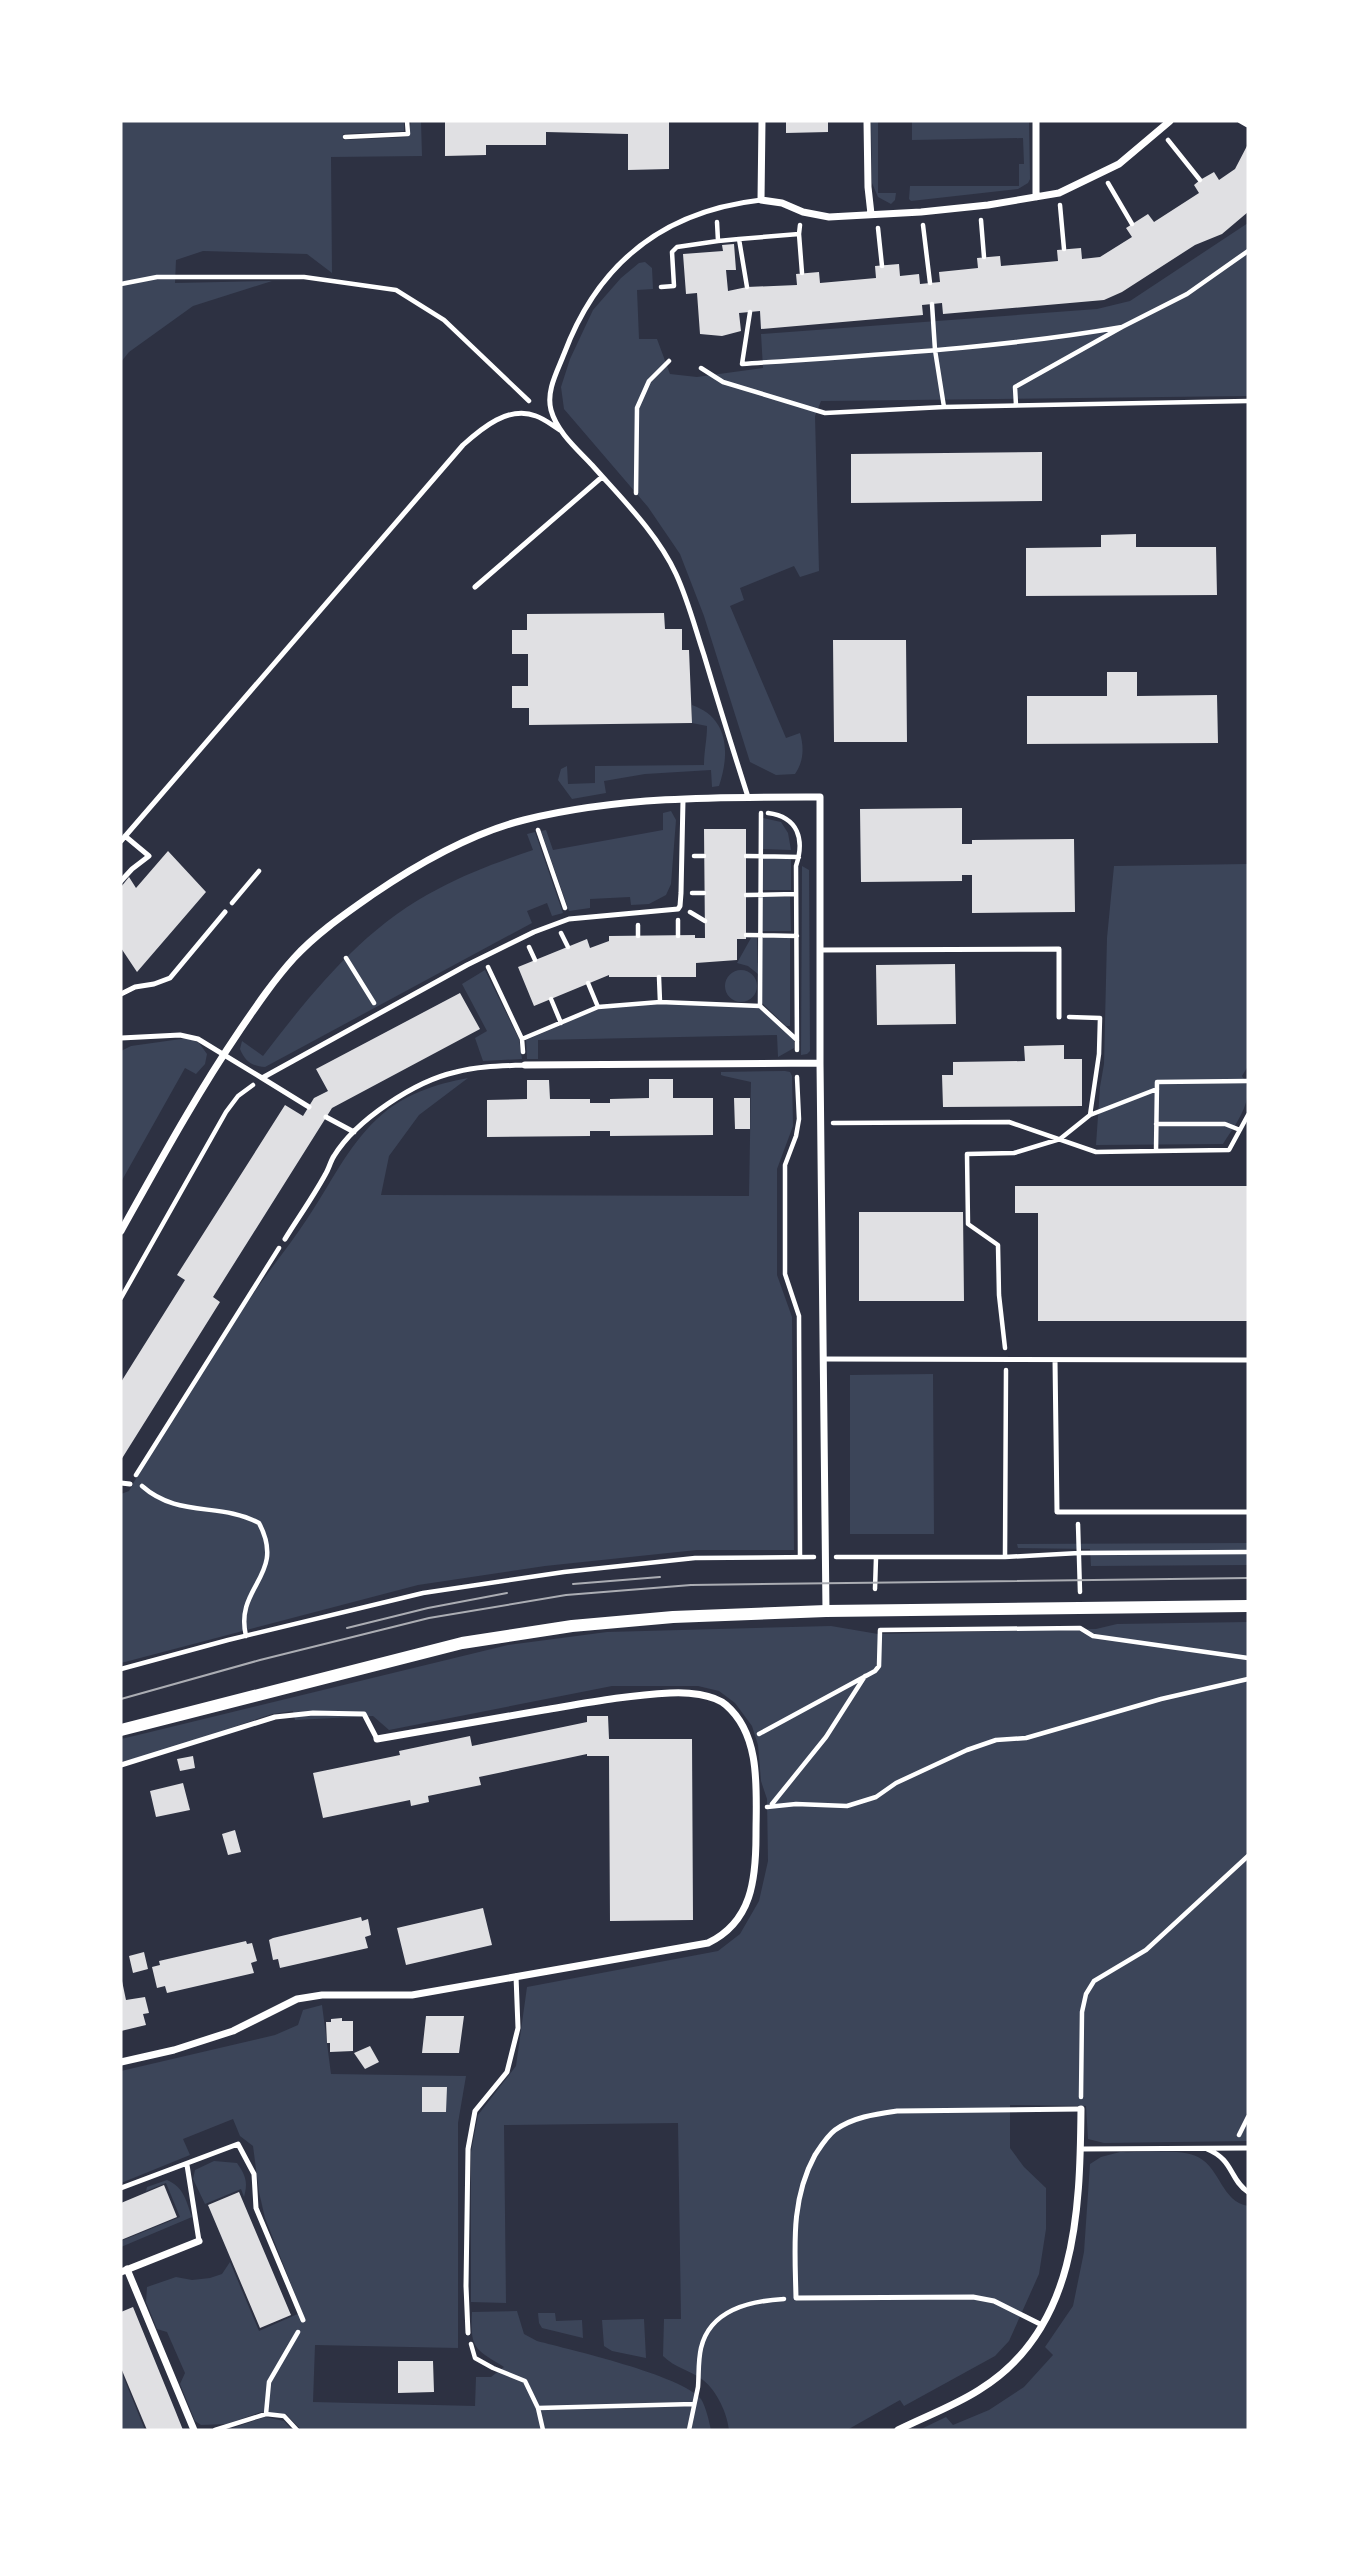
<svg xmlns="http://www.w3.org/2000/svg" width="1369" height="2551" font-family="'Work Sans',sans-serif">
	<rect width="100%" height="100%" fill="#2d3142"/>
	<path fill="#3c4559" d="M121,121H404V131L343,134V140L408,137L411,121H421L422,156L331,157L332,273L307,254L203,251L176,260L175,283L272,281L193,306L129,352L121,362Z
		M871,121H878V193H896L895,200L891,204L878,197L872,183Z
		M912,121H1029L1030,179L1028,183L1018,189L911,201L909,199L910,186H1019V164H1024L1023,138L912,140Z
		M1248,223V396L821,401L815,416L819,571L800,577L794,566L740,588L744,600L730,606L786,738L800,733C804,747 804,761 795,774L776,775L750,762L704,616L680,554L648,507L564,409L561,387L570,359L593,310L621,278L639,263L645,262L652,268L653,289L637,290L639,339H657L670,374L697,377L763,368L761,334L1097,309L1130,301Z
		M692,705C729,718 730,753 719,786L712,787L711,770L645,774L604,781L606,793L572,799L558,780L561,769L567,766L568,784L595,783V766L704,765C704,751 707,740 707,726L692,723Z
		M671,811L676,820L671,884L666,895L649,904L631,905L630,897L590,899V908L569,911L541,831L546,830L553,850L663,830V813Z
		M763,818L781,822L788,833L791,850L762,849Z
		M535,832L563,913L552,916L547,903L527,911L532,923L265,1067C251,1066 245,1061 240,1049L242,1041L263,1056C312,992 365,926 438,889C468,873 501,861 533,850L527,834Z
		M762,858L791,859V890H762Z
		M1248,864V1066L1242,1076C1258,1097 1235,1125 1223,1144L1096,1145L1100,1087L1104,1064L1107,938L1114,866Z
		M802,866L809,870L810,1051L807,1054L801,1055Z
		M762,897H790L791,931H762Z
		M751,938H757L758,974L748,966L737,963Z
		M762,938H790V1026H786L762,1003Z
		M485,970L519,1039L522,1059L483,1061L475,1038L487,1031L462,984Z
		M725 986a16 16 0 1 1 32 0a16 16 0 1 1-32 0Z
		M659,1003L759,1007L794,1040V1048L778,1057L777,1035L538,1040V1059H527L526,1040L598,1009Z
		M188,1038L199,1043L207,1054L205,1064L196,1074L185,1068L121,1182V1051L131,1046Z
		M721,1072L785,1071L790,1072L792,1076L793,1126L777,1169V1275L792,1317L794,1550H697L668,1553L545,1566L418,1585L121,1663V1494L129,1491C166,1424 209,1360 251,1297C269,1270 290,1245 307,1219C330,1185 347,1147 377,1119C402,1095 435,1084 468,1078L419,1115L389,1156L381,1195L749,1196L751,1082L724,1076L721,1075Z
		M933,1374L934,1534H850V1375Z
		M1248,1543V1565L1091,1566L1090,1549L1018,1548L1017,1544Z
		M1248,1622V2141L1104,2143L1088,2139L1086,2106L1010,2105V2148L1024,2167L1046,2188V2229L1039,2274L1009,2341L995,2356L904,2406L900,2400L847,2430H729C727,2413 717,2391 703,2380C690,2370 675,2368 663,2356L664,2319H681L678,2123L504,2125L506,2303L471,2302V2152L478,2115L516,2066L527,1987L718,1951L740,1934L759,1901L768,1861L767,1799L761,1781L758,1745L752,1726L735,1703L719,1691L698,1686H612L389,1730L373,1716L295,1720L293,1711L272,1714L162,1751L121,1762V1739L138,1735L508,1645L607,1632L831,1626L878,1634L1096,1629L1117,1624Z
		M322,2005L331,2074L466,2076L458,2123V2348L315,2345L313,2402L475,2406L476,2377H491L504,2367C474,2349 470,2348 472,2312L517,2311L524,2334L537,2341C571,2350 681,2375 701,2399C706,2407 709,2421 711,2430H301L286,2414L261,2412L227,2424L201,2425L195,2421L180,2384L185,2373L167,2332L157,2329L146,2302L147,2287L176,2277L192,2280L210,2278L222,2274L230,2262L259,2331L302,2312L265,2218L259,2192L253,2146L240,2136L233,2119L183,2139L190,2155L121,2183V2071L275,2035L298,2025L303,2010Z
		M1120,2152C1141,2153 1181,2148 1198,2157C1221,2169 1221,2201 1248,2206V2430H919L946,2417L953,2425L989,2410L1024,2387L1053,2355L1045,2347L1073,2306L1084,2252L1090,2164L1101,2157Z
		M214,2161L237,2163C246,2176 248,2182 244,2197L241,2189L205,2204L193,2179L195,2170Z
		M167,2180C184,2187 186,2201 192,2217L121,2247V2241L180,2217L166,2183L146,2191L147,2187Z
		M538,2313H555L556,2321L582,2320L583,2338L542,2328L539,2323Z
		M644,2319L646,2358L612,2351L604,2346L602,2320Z
		M121,2371L145,2430H121Z
		M265,2417L284,2421L292,2430H227Z"/>
	<path fill="#e0e0e3" d="M445,121H669V169L628,170V134L546,132V145H486V155L445,156Z
		M786,121H828V132L786,133Z
		M1248,144V212L1222,234L1195,245L1122,292L1104,300L943,314L942,303L922,305L923,315L761,329L760,311L739,313L741,331L722,336L700,334L697,293L686,294L683,254L723,251L722,245L734,244L736,270H726L728,291L747,287L797,285L796,274L819,272L820,283L876,278L875,266L899,264L900,276L919,274L920,284L940,282L939,272L978,268L977,258L1000,256L1001,266L1058,261L1057,250L1081,248L1082,259L1100,257L1132,237L1126,228L1148,214L1154,222L1199,193L1194,185L1200,180L1214,172L1219,180L1235,169Z
		M1042,452V501L851,503V454Z
		M1136,534V547H1216L1217,595L1026,596V548L1101,547V535Z
		M664,613L665,629H682V650H689L692,723L529,725V708H512V686H528V654H512V630H527V614Z
		M833,640H906L907,742H834Z
		M1107,672H1137V696L1217,695L1218,743L1027,744V696H1107Z
		M962,808V844H972V840L1074,839L1075,912L972,913V875H962V881L861,882L860,809Z
		M704,829H746V939H737V960L696,963V977H609V975L534,1006L518,967L587,939L590,948L609,941V936L695,935V938H705Z
		M168,851L206,892L137,972L121,948V887L129,877L136,888Z
		M955,964L956,1024L877,1025L876,965Z
		M460,993L480,1029L332,1108L213,1297L220,1302L121,1460V1382L185,1280L177,1275L285,1105L303,1116L314,1098L328,1091L316,1069Z
		M1064,1045V1059H1082V1106L943,1107L942,1075H953V1062L1025,1061L1024,1046Z
		M649,1079H673V1098H713V1135L610,1136V1131H590V1136L487,1137V1100L527,1099V1080H549L550,1099H590V1103H610V1099L649,1098Z
		M734,1098H750V1129H735Z
		M1015,1186H1248V1321H1038V1213H1015Z
		M859,1212H963L964,1301H859Z
		M587,1716H608L609,1739H692L693,1920L610,1921L609,1756H587V1754L479,1777L481,1785L428,1796L429,1802L411,1806L410,1800L323,1818L313,1773L400,1755L399,1751L470,1736L472,1746L587,1722Z
		M193,1756L195,1768L180,1771L177,1759Z
		M183,1783L190,1810L156,1817L150,1791Z
		M235,1830L241,1852L228,1855L222,1834Z
		M483,1908L492,1945L406,1965L397,1928Z
		M361,1917L362,1921L368,1919L371,1935L365,1937L368,1948L280,1968L278,1959L273,1960L269,1940L273,1938Z
		M246,1941L247,1944L252,1943L257,1961L251,1963L254,1973L167,1993L165,1986L157,1988L152,1967L160,1965L159,1961Z
		M144,1952L148,1969L133,1973L129,1956Z
		M122,1981L126,2000L145,1997L149,2013L143,2014L146,2025L121,2031Z
		M426,2016H464L459,2053H422Z
		M342,2018V2021H353V2051L330,2052V2043H327L326,2022H331V2019Z
		M370,2046L379,2062L365,2069L354,2053Z
		M422,2087H447L446,2112H422Z
		M164,2185L177,2217L121,2240V2203Z
		M239,2192L291,2315L260,2328L208,2205Z
		M133,2307L175,2410L183,2430H147L121,2368V2312Z
		M398,2361H433L434,2392L398,2393Z"/>
	<g fill="none" stroke-linecap="round" stroke-linejoin="round">
		<path stroke="#fff" stroke-width="4.5" d="M1240,121L1247,125
			M345,137L408,134L407,121
			M1168,140L1200,180
			M1108,183L1132,224
			M1060,205L1064,249
			M981,220L984,257
			M717,222L718,241L739,239L747,287
			M800,225L799,234L802,273
			M923,225L930,283
			M878,228L882,266
			M739,239L799,234
			M121,284L157,277H304L396,290L444,320L529,401
			M661,287L674,286L672,252L677,247L718,241
			M932,304L935,350L944,407
			M750,312L742,364C869,355 996,349 1122,327
			M701,368L723,382L825,413L944,407L1248,401
			M1016,405L1015,387L1122,327L1187,294L1248,251
			M636,493L637,408L649,381L669,361
			M761,813L760,1006L797,1040
			M768,813C798,817 805,839 796,866L797,1050
			M538,830L565,908
			M694,856H704
			M746,856L799,857
			M692,893H704
			M746,895L796,894
			M232,903L259,871
			M690,912L705,921
			M678,920V936
			M638,925V936
			M561,933L568,947
			M746,935L797,936
			M529,947L535,960
			M346,958L374,1003
			M488,967L522,1039L523,1052
			M659,977L660,1002
			M588,983L598,1007
			M551,999L561,1023
			M1069,1017L1100,1018L1099,1054L1090,1115
			M522,1039L598,1007L660,1002L760,1006
			M797,1077L799,1119L796,1136L785,1165V1274L799,1316L800,1557
			M1248,1081L1157,1082L1156,1151L1229,1150L1248,1115
			M833,1123L1009,1122L1096,1152L1156,1151
			M1156,1124H1225L1240,1130
			M121,1298L226,1112L238,1096L253,1085
			M1005,1348L999,1295L998,1245L968,1224L967,1154L1014,1153L1060,1139L1090,1115L1157,1089
			M136,1475L279,1248
			M142,1486C178,1518 220,1502 259,1523C287,1576 234,1586 246,1636
			M1078,1524L1080,1592
			M836,1557H1005L1079,1553L1248,1552
			M1005,1557L1006,1370
			M875,1589L876,1558
			M121,1669L228,1640L423,1593L564,1572L695,1558L814,1557
			M759,1734L875,1671L879,1666L880,1630L1080,1628L1093,1636L1248,1658
			M772,1804L826,1737L865,1676
			M767,1807L796,1804L847,1806L876,1797L896,1783L967,1750L996,1740L1026,1738L1161,1699L1248,1679
			M1081,2097L1082,2012L1086,1994L1094,1981L1146,1950L1248,1856
			M1239,2135L1248,2117
			M471,2344L475,2358L493,2368L525,2381L538,2408L543,2430
			M538,2408L694,2404
			M266,2414L269,2382L298,2332
			M215,2430L266,2414L284,2416L297,2430
			M689,2430C692,2416 695,2401 698,2387C699,2374 698,2361 701,2348C710,2310 749,2301 784,2299"/>
		<path stroke="#fff" stroke-width="5" d="M475,587L602,477
			M748,797C733,750 718,702 704,655C695,628 688,600 676,574C657,533 622,499 592,465C577,449 557,432 551,410C546,391 557,372 564,354C598,263 664,211 761,200
			M121,841L463,445C482,428 509,405 536,416C545,419 553,426 560,430
			M121,881L132,869L149,856L125,836
			M821,950L1059,949V1017
			M121,994L135,987L154,984L170,978L225,912
			M121,1038L180,1035L198,1039L262,1078L467,965L534,932L569,919L678,909L680,906L681,893L683,800
			M262,1078L309,1107
			M326,1117L354,1132
			M285,1239C298,1218 313,1197 325,1175C329,1169 330,1162 334,1156C356,1120 415,1081 456,1072C479,1066 501,1066 525,1065
			M824,1359L1248,1360
			M1055,1360L1057,1512H1248
			M121,1483L130,1484
			M121,1765L275,1717L313,1713L364,1714L377,1739
			M1081,2149L1248,2148
			M1207,2149C1234,2160 1229,2179 1248,2192
			M187,2165L199,2241
			M121,2188L238,2144L254,2174L256,2208L303,2320
			M1042,2325L994,2301L973,2297L796,2298C795,2248 790,2201 815,2155C821,2146 827,2136 835,2130C853,2117 876,2114 897,2111L1081,2109
			M468,2333L466,2286L468,2149L475,2111L507,2072L518,2028L516,1976"/>
		<path stroke="#fff" stroke-width="7" d="M762,121L761,200L782,203L803,212L829,217L921,212L988,205L1059,193L1119,164L1170,121
			M867,121L868,187L871,214
			M1036,197V121
			M525,1065L820,1063
			M121,1231C159,1163 196,1095 240,1030C257,1005 274,980 294,958C317,933 345,914 372,895C416,865 472,833 524,820C621,796 721,797 820,797V1063L826,1611
			M121,2062L174,2050L233,2031L297,1999L322,1995H412L708,1943C752,1922 756,1879 756,1835C756,1792 762,1736 726,1705C713,1694 687,1692 670,1693C628,1695 586,1703 544,1710C488,1720 433,1729 377,1739
			M127,2269L194,2430
			M121,2272L199,2241
			M898,2430C924,2417 954,2406 979,2390C1077,2330 1080,2212 1081,2109"/>
		<path stroke="#fff" stroke-width="12" d="M121,1730L462,1643L572,1626L673,1617L826,1611L1248,1606"/>
		<path stroke="#abadb3" stroke-width="2" d="M573,1584L660,1577
			M347,1628L428,1608L507,1593
			M121,1699L260,1660L429,1618L566,1595L691,1585L1248,1578"/>
	</g>
	<rect width="1369" height="2551" fill="none" stroke="#ffffff" stroke-width="245"/>
</svg>
